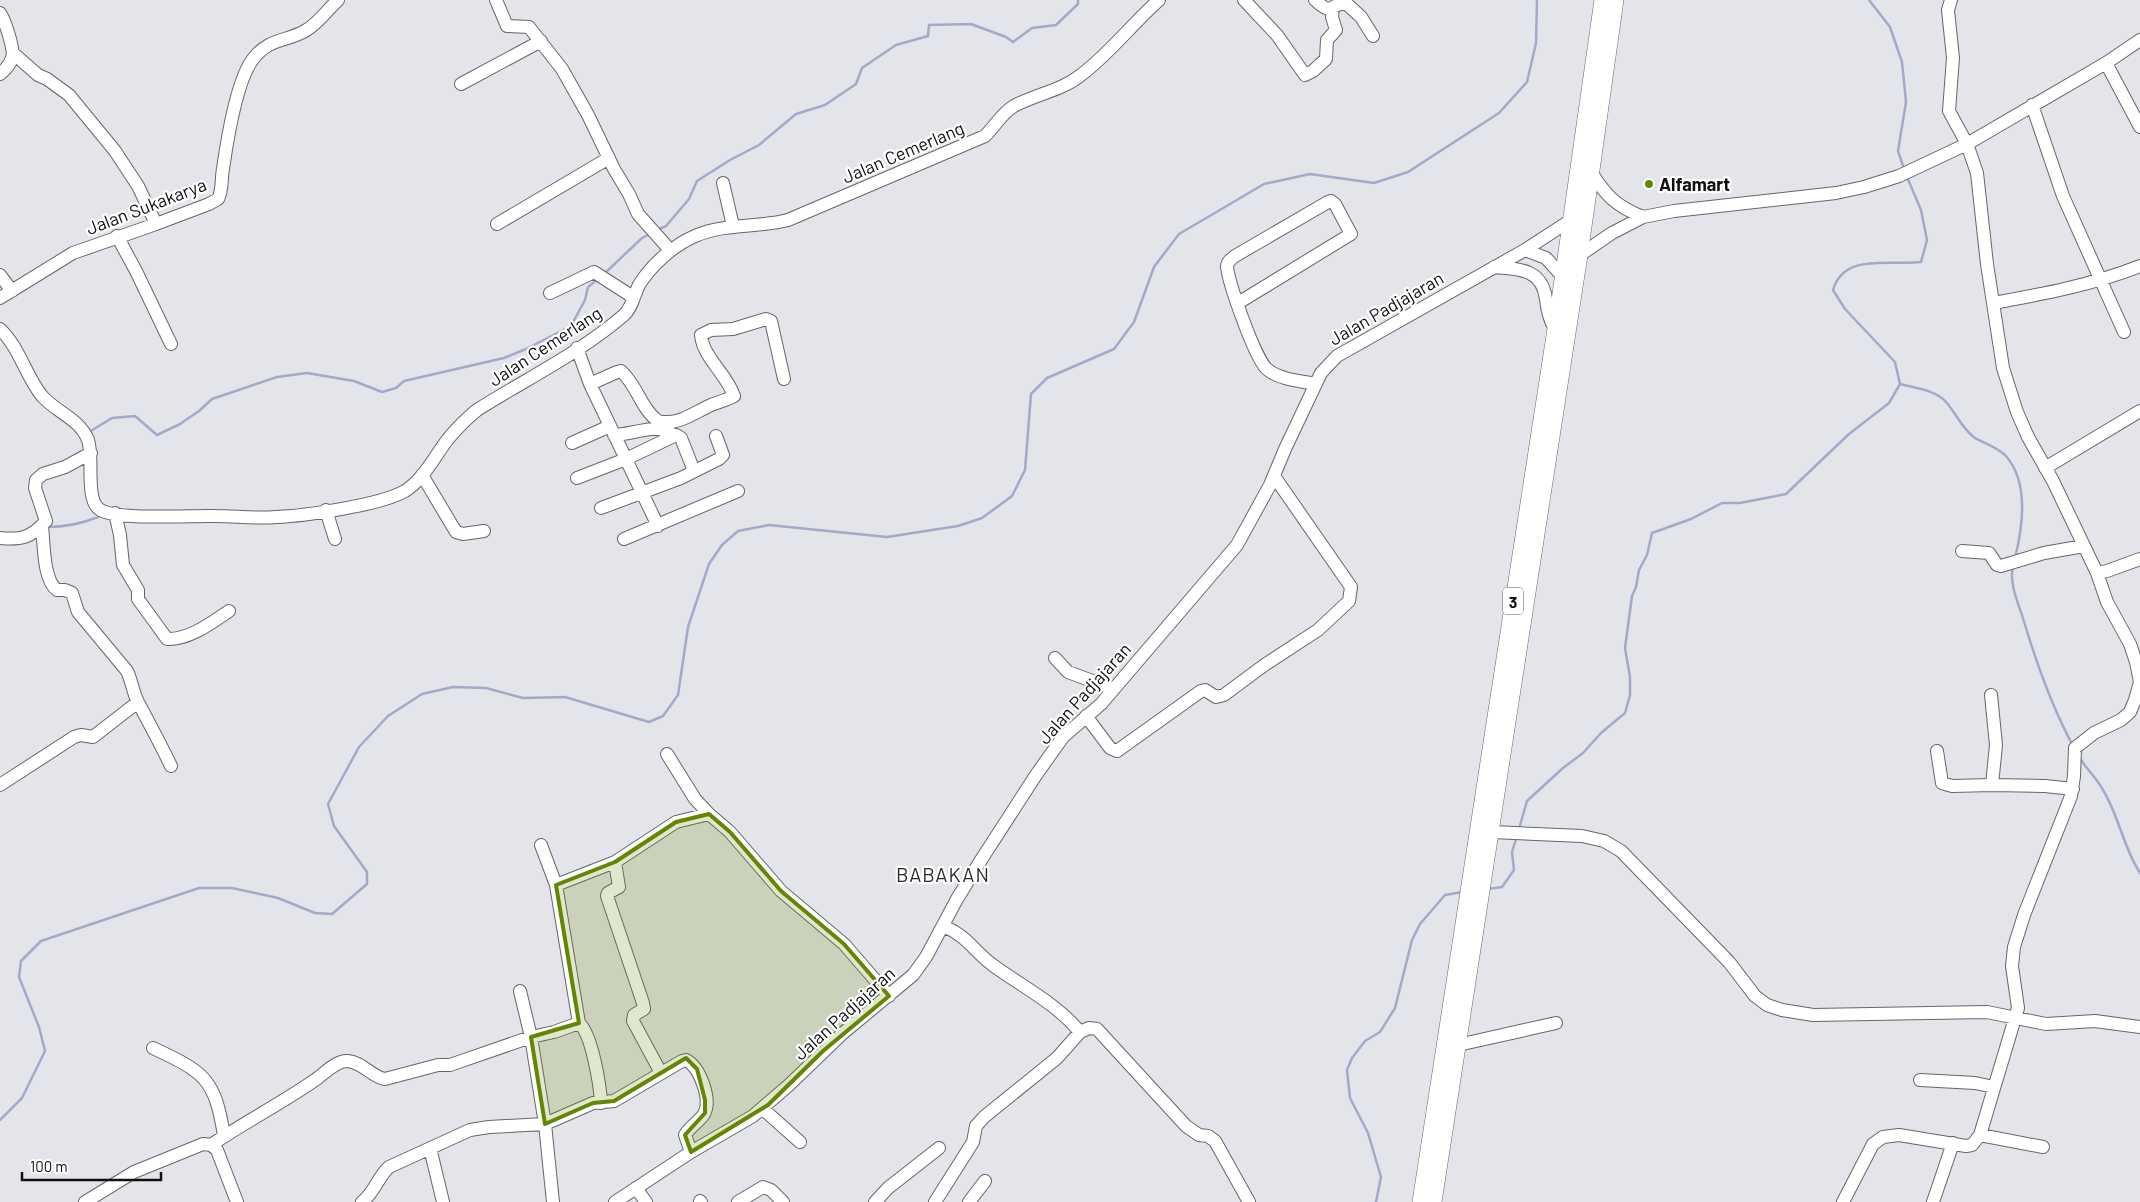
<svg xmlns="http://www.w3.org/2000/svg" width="2140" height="1202" font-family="Barlow,sans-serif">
	<rect width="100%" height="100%" fill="#e4e5ea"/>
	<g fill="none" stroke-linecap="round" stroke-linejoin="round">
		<path stroke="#a4a9ca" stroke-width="2.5" d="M1869,0L1890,27L1902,62L1906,102L1898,151L1904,169
			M657,230L666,226L689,199L697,181L730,160L759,145L796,114L825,105L856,84L862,68L896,45L928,36L929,25L971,24L1006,37L1013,42L1032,28L1056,25L1078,4V0
			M605,273L642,238L650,234
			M1900,384C1914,388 1936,390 1946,402C1956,413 1962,429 1975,438C1984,443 1997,447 2005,455C2029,481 2023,526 2015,558
			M89,432L112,418L135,416L157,435L180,424L199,411L212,399L277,377L307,373L354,381L382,392L396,388L404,381L504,358L526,349L571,326L585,300L588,287L597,280
			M47,527C65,527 81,524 98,517V513
			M2013,566C2009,581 2017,601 2022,615C2035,659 2050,703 2072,744
			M2080,758C2086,769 2097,778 2103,790C2119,816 2123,847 2140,873
			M1519,829L1527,801L1563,768L1583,753L1601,733L1625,713L1630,695V677L1625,648L1632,596L1636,587L1639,570L1647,555L1652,533L1691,519L1722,503H1740L1786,494L1849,434L1889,403L1900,384L1895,362L1845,309L1833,290C1844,252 1890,266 1921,262L1927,240L1921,210L1907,177
			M1488,889L1502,887L1514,870L1512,852L1517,836
			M0,1120L22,1098L45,1051L39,1027L19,977L21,961L41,941L199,888H232L278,898L315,913L332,914L367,884V872L334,826L328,804L359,747L388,716L422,694L453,687L486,688L523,698L565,697L649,722L663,716L678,695L688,627L709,564L722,545L738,531L769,525L887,537L958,526L982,518L1012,496L1025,470L1031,394L1047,378L1114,349L1134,322L1154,267L1179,234L1264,184L1310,174L1374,183L1408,172L1499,113L1527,82L1536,43L1537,0
			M1376,1202L1381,1177L1368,1133L1350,1098L1347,1070L1352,1058L1365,1041L1380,1032L1395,1008L1412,940L1420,924L1445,895L1462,892"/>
		<g stroke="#65666a" stroke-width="14">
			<path id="minor" d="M496,0L507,26L529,27L562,69L588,115L614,169L629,194L638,214L670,250
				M1244,0L1277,35L1305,75L1313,71L1326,59L1327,40L1336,30L1332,17L1333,7
				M1315,0C1334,18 1329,2 1347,4L1361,17L1373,36
				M0,13C5,21 15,50 12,58C10,65 5,70 0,74
				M13,53L38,75L47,79L69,95L115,151L138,186L156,224
				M2106,63L2140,127
				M461,84L541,41
				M2032,105L2063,196L2124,332
				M1591,172C1606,196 1616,206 1643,217
				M723,183L733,226
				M497,224L609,158
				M117,236L136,271L171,344
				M1525,250L1546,258L1563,277
				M1580,255L1612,233L1643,217L1674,211L1836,193L1864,187L1899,176L1967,144L2106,63L2140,40
				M1494,267C1518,269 1542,268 1546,299C1547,310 1549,319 1555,329
				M0,275L12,291
				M550,293L594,272L633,297
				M0,298L73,253L156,224L209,204L218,199C223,190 221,178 223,169C227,141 236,81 253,59C269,38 285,42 305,31C319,23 327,10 338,0
				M1238,303L1351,234L1335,204L1331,201L1328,202L1235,256C1231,259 1227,262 1227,267C1229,284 1256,362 1268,370C1281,380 1301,381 1316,384
				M1993,303C2043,294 2092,285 2140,266
				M0,329C20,348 25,375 42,396C56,412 80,419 88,440C94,457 85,498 99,509C114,521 193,515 215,516C235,516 256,519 276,517C304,516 381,505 405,491C424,479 434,457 448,439C457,428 466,419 477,410C526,379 580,353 624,315C632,308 634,295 639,285C651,265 674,245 695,236C725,223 757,228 788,220L985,136C995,126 1002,113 1014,106C1036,94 1061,91 1081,75C1110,53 1132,24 1159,0
				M577,348L590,384L658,526
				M590,384L617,372L621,371C637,385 641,409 658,421C678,426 693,413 711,405C718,402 727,400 734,396C727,374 703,358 701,335L711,330L733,329L766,319L771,321L784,379
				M614,435C632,434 653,425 669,431
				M572,443L610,426
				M2045,468L2140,411
				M422,475L456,532L463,534L484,531
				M577,478L626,459L676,435L681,438L694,471
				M601,508L681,478L719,459L723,455L716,436
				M326,510L335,539
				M115,513L120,535L123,565L138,590V599L167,639C189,640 211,623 229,611
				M42,526C44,543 43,580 57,590H65L72,593L78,612L127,671C132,681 133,694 139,704C150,725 161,745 171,766
				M0,538C21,540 31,538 46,521L35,488L36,480L43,474L65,467L91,453
				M624,539L738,491
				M1962,551L1989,553L1997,565L2001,566L2044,553L2084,546
				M2097,573L2107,571L2140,559
				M1055,658L1068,672L1114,689
				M1991,695L1996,745L1992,785L2045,786L2073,789
				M1086,716L1110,748L1117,751L1201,691L1205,690L1216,697L1224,695L1263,666L1318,630L1349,601L1351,587L1274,476
				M1937,751L1942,783L1952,786L1992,785
				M667,754L695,799L709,814
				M0,785L74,737L81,735L93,737L138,702
				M1492,832L1582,836L1604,841L1621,851L1729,962L1755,996L1767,1005L1782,1010L1813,1015L1987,1012L2046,1024L2095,1021L2140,1027
				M615,862L619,887L608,893L607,896L643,1003L644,1009L634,1015L633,1021L661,1073
				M556,885L615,862L676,822L709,814L730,832L781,891L844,944L889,996
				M943,926C968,936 974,952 994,966C1023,987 1057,1004 1080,1032L1089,1028L1097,1029L1186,1126L1199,1135L1208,1136L1215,1141L1249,1202
				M520,991L531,1037L554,1032L579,1023L556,885L541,845
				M579,1023C592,1034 600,1085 601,1103
				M1458,1045L1556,1023
				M153,1048C204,1072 215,1078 224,1136
				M1920,1080L1975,1083L1994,1087
				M763,1109L800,1142
				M1980,1135L2043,1147
				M211,1145C245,1122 282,1103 315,1080C324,1074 336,1060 348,1061C362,1062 372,1077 385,1079L438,1065H450L531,1037L545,1124L553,1202
				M430,1148L443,1202
				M636,1188L646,1202
				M700,1201L701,1202
				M85,1202L134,1172L203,1144L211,1145L217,1150L237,1202
				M362,1202C374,1193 378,1177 389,1167L470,1130L489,1127L545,1124L593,1103L614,1101L682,1061L686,1060C700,1067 712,1100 704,1114C699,1122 689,1127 685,1135L691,1152
				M615,1202L691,1152L753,1116L789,1085L843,1033L913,975L926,957L957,899L981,860L1036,775L1063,737L1101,704L1237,545L1270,485L1285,449L1321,373L1337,356L1525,250L1571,220
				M738,1202L763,1187L771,1190L783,1202
				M875,1202L888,1188L939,1148
				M935,1202L973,1142L976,1126L984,1117L1057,1058L1080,1032
				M969,1202L985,1181
				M1843,1202L1873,1144L1883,1137L1899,1135L1966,1146L1972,1145L1980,1135L2018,1008L2012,966L2014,947L2024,915L2071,796L2074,776L2075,748L2094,733L2121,720L2130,712L2135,700L2140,682L2136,662L2130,644L2107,602L2097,573L2053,481L2028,437L2017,412L2003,368L1987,264L1977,173L1967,144L1949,111L1953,58L1948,10L1951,0
				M1933,1202L1953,1143"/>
		</g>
		<g stroke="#65666a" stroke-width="16">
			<path id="major" d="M1420,1202L1555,329L1602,0
				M1434,1202L1580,255L1616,0"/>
		</g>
		<use href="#minor" stroke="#fff" stroke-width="12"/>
		<use href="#major" stroke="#fff" stroke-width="15"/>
	</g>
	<path fill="#638603" fill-opacity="0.2" stroke="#638603" stroke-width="4" stroke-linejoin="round" d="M709,814L730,832L781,891L844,944L889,996L823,1051L768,1105L691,1152L685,1135L705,1113V1100L697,1069L686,1058L614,1101L593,1103L545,1124L531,1037L579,1023L556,885L615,862L676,822Z"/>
	<circle fill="#638603" stroke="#fff" stroke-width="2" cx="1649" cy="184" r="5"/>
	<g text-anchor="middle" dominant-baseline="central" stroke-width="4.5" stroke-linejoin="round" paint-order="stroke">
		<rect fill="#fff" stroke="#575758" stroke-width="1" x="1503" y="587.5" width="20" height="27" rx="4"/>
		<g font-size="16" font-weight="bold" fill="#0f0f11">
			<text x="1513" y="601">3</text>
		</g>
		<g font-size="18" fill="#0f0f11" stroke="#fff">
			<text transform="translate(903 152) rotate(-23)">Jalan Cemerlang</text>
			<text transform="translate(146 206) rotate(-21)">Jalan Sukakarya</text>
			<text transform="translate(1386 308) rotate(-30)">Jalan Padjajaran</text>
			<text transform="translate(545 346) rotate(-33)">Jalan Cemerlang</text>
			<text transform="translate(1084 693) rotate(-48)">Jalan Padjajaran</text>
			<text transform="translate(844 1013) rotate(-42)">Jalan Padjajaran</text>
		</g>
		<g font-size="18" font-weight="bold" fill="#0f0f11" stroke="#fff" text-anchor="start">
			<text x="1659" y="184">Alfamart</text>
		</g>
		<g font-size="20" letter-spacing="1" fill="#292a2d" stroke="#fff">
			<text x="943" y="874">BABAKAN</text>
		</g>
	</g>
	<path d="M22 1172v8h139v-8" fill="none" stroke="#0f0f11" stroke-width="2.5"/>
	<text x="30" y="1172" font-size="15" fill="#0f0f11" stroke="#ffffff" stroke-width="4" paint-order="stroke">100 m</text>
</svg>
